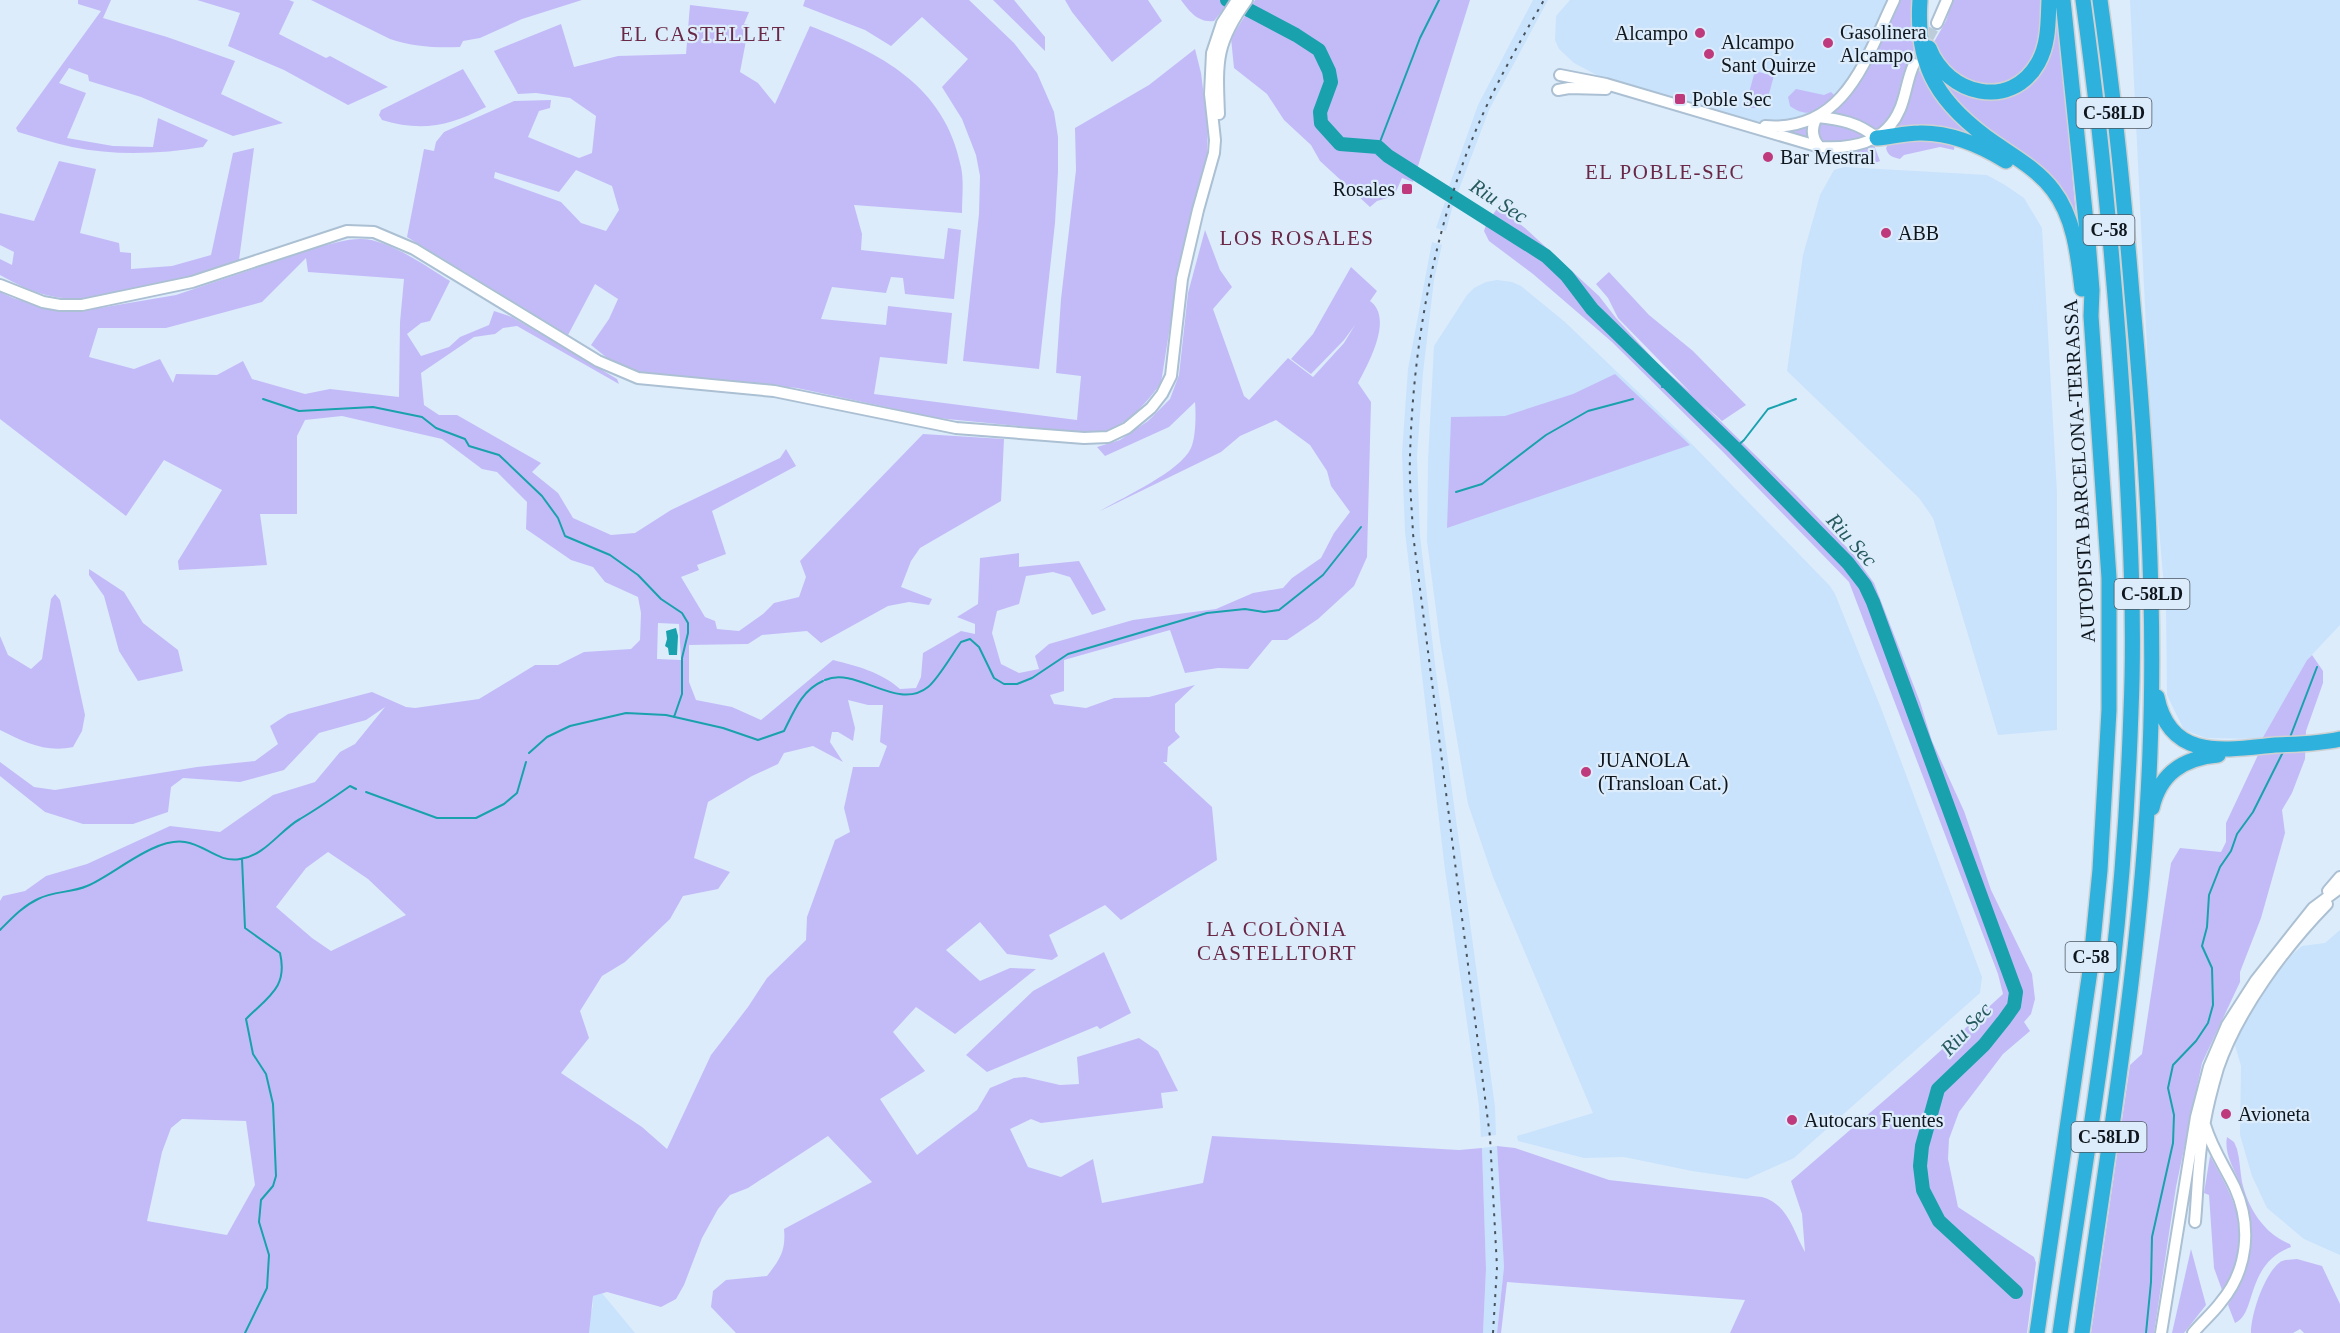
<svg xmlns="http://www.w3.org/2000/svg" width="2340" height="1333" font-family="'Times New Roman',serif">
	<rect width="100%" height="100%" fill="#dcecfb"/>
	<path fill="#c9e3fc" d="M1533,0H1548L1489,110L1458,192L1448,189L1478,105Z
		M1570,0H1890L1855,70L1842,92L1810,116L1771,124L1740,118L1610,82L1574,63L1559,49L1555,40L1556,16Z
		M2130,0H2340V625L2307,660L2262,739L2206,738L2184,730L2167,695L2166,609L2152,450Z
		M1844,167L1987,175L2005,185L2024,198L2042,228L2057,493V730L1998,735L1933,518L1919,498L1787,371L1803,255L1820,195L1834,170Z
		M1445,202L1453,205L1446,231L1436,228Z
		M1432,242L1442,245L1434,280L1423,373L1417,456L1420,536L1436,672L1495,1107L1496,1135L1481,1137L1479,1106L1445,870L1405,532L1402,453L1408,369Z
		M1497,280L1512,282L1521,286L1565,322L1685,437L1830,586L1835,594L1881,708L1982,977L1980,993L1794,1158L1747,1179L1692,1171L1624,1157L1584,1158L1518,1141L1517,1136L1593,1113L1493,877L1468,804L1440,641L1427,541L1428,460L1434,346L1467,295L1474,288L1486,282Z
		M2340,930V1255L2304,1239L2267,1208L2252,1176L2240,1135L2241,1066L2234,1042L2243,1023L2266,986L2293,954L2302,946L2325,943Z
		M1497,1146L1504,1267L1497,1333H1483L1486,1269L1482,1148Z
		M592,1281L635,1333H585L593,1306Z"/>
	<path fill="#c3bbf8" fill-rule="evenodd" d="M78,0H111L103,18L167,37L235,61L221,94L283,123L233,136L141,97L89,81L88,75L69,68L59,83L86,93L67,138L113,146L153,147L158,118L208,140L203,147C161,154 115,156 72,147C54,143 36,137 18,132L16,128L101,11L78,4Z
		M197,0H289L294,2L279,34L326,58L330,56L388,87L348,105L284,70L228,46L240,13Z
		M311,0H582L522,19L480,38L463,41L460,47C436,48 414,47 390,39Z
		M805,0H969L1014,43L1037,73L1054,112L1058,137V172L1055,223L1039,369L963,361L979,214L980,176L976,155L962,119L942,87L968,59L922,17L891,46L865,30L803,6Z
		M993,0H1014L1045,37V51Z
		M1065,0H1148L1162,21L1112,62L1072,12Z
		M1181,0H1231L1214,21C1198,23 1189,11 1181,0Z
		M1255,0H1470L1413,182L1402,178L1394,196L1377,201L1370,207L1320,161L1311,145L1284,120L1267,94L1234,68L1231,38Z
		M1900,0H1913C1910,19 1913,29 1914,47C1914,55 1908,62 1905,69C1895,98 1900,107 1877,133L1862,121L1833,115L1832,113C1867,86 1882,39 1900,0Z
		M1953,0H2043V35L2033,63L2012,81L1990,86L1963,80L1936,52L1934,42L1946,21Z
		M690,5L749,12L744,24L749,25L740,72L758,83L775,104L810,26C880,53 945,85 961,167C964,181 962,198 962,213L854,205L862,234L861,250L944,259L948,228L961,230L954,299L905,294L903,278L891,277L886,293L832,287L821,319L886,325L888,306L952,313L947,364L880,357L874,394L1077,420L1081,376L1056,373L1061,299L1076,170L1075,128L1149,85L1195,49L1201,73L1208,128L1207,155L1182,251L1161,383C1144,406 1127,425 1099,434L937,418L797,388L641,373L611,361L591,345L609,319L618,299L595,284L568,335L407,237L424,149L434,151L436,142L444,132L514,101L551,100L550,108L539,111L528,137L579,158L592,153L596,116L570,98L536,93L518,94L494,51L561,24L574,67L618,56L686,54ZM576,170L612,186L619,210L606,231L581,223L561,202L494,178L495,172L559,192Z
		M2054,7L2057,8L2076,215C2072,208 2068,200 2063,195C2032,164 1949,116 1940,75L1962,91L2025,84Z
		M463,69L486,107C450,126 421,132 382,120L379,115L381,110Z
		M1919,70L1940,104L1951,117L1981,141L1887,134L1905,112L1909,88Z
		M1755,71L1774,76C1768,94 1769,113 1745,107Z
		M1796,89L1824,95L1831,92L1835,96C1821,110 1809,120 1790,106L1788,97Z
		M1824,121H1838L1866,135C1860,143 1823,148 1818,137C1816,133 1819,127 1820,123Z
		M1809,125V140L1776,130Z
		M1909,138L1955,142L1954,150L1940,147L1904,155L1900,159C1892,157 1888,156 1886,148L1890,141Z
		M1874,145L1880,161L1875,163L1848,157L1835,150Z
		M254,148L239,260C189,277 98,309 46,295C29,291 15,283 0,275V259L12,265L14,252L0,245V213L34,221L59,161L96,169L80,233L119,243L120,252L131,253V269L172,266L211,255L233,153Z
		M1498,207L1525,228L1599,296L1616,318L1658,364L1691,393L1618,318L1608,298L1596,284L1609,272L1649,315L1693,351L1746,405L1722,421L1703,404L1796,495L1853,554L1874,583L1920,702L1932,741L1964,811L1991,890L2032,974L2035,999L2031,1014L2024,1022L2030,1031L2003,1054L1959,1112L1949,1139L1948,1159L1958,1207L2034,1257L2036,1263L2027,1333H1730L1745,1300L1507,1282L1501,1333H1497L1504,1267L1497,1146L1515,1148L1609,1180L1762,1197C1788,1204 1793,1231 1805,1252L1802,1214L1791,1181L1916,1073L2003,994L1998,974L1849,582L1722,451L1612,342L1533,274L1489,241L1484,231L1486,225Z
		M1205,230L1220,270L1232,287L1213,309L1244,396L1249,400L1288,358L1313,377L1344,343L1355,325L1344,340L1311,374L1291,359L1313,334L1351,267L1377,291L1370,301C1394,318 1368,364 1358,383L1371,402L1367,557L1354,586L1318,619L1287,640H1272L1248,669L1218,668L1185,673L1170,630L1064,660V691L1050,695L1054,704L1086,708L1114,698L1149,697L1195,685L1175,704V731L1180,737L1168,747L1167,762H1163L1212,807L1217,860L1121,920L1105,905L1049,935L1058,956L1052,960L1007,954L980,922L946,950L980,981L1010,968L1036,969L955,1034L916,1007L893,1032L925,1071L880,1099L917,1155L977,1110L990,1088L1014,1078L1025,1077L1060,1085L1079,1084L1077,1057L1139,1038L1158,1051L1178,1091L1161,1093L1163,1108L1041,1123L1031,1119L1010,1129L1028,1167L1061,1177L1093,1159L1102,1203L1203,1183L1212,1136L1459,1150L1482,1148L1486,1269L1483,1333H736L711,1307L713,1291L726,1280L767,1276C780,1259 786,1251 784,1229L872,1182L828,1136L748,1188L730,1195L718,1209L702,1238L684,1285L676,1299L661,1307L607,1292L593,1296L589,1333H0V901L3,896L25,891L46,876L87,864L170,826L220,832L273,795L315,782L340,752L355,744L385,707L366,720L319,733L284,770L240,782L183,778L171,787L168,812L133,824H83L45,812L0,776V762L34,787L55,790L197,767L255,761L278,744L270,726L288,714L372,692L406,707L415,708L479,699L535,665H558L584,652L631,649L640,640L641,613L638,597L605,582L593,567L571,560L526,529L527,502L497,472L482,469L442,439L342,416L305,420L297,436V514H260L267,565L179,570L178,561L222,490L164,460L126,516L0,419V292L13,298L49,309L76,312L176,295L318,247C331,244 346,239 360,239C387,238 427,267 450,281L430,321L421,323L407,334L421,356L449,347L460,337L489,325L494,311L512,317L617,379L619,384L517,326L503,328L495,334L474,337L421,373L424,405L439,415H457L541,463L532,472L558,493L573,518L611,535L635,533L671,510L780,458L786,449L796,466L712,511L726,554L697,565L699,570L681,577L705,617L715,621L717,629L739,631L763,614L774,603L799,597L806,577L800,561L923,434L1004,439L1001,501L920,548L911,561L901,587L932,599L929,605L909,602L888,606L821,643L807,631L762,635L748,644L689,645V682L696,700L732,707L761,720L833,660C857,666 881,672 900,689L916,688L921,677L923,653L961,631L975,634V624L957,617L978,604L980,558L1019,553V567L1079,561L1106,610L1092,615L1070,577L1053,572L1026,576L1019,604L997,611L992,633L1001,664L1019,673L1039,669L1035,656L1049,644L1133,620L1216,609L1253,593L1283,588L1292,578L1321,558L1334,533L1350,512L1331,486L1327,471L1310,445L1276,420L1240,436L1221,452L1100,511C1123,497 1180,472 1191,448C1196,437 1196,413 1195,402L1169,427L1105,456L1097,447L1120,440L1148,421L1170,399L1179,375L1188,293ZM306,258L308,272L404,279L400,322L399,397L330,389L305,394L252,379L243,361L217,375L176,374L173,383L160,359L134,369L89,357L98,328H166L262,302ZM658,623L679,624L681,660L657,659ZM848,700L868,705H883L880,742L887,746L879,767H853L844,808L850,832L835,840L807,917L806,940L767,978L748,1007L711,1055L667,1149L642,1127L561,1073L589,1038L580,1011L602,976L625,962L670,919L683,896L718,889L730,872L694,858L708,802L752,776L778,764L784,753L813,746L843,762L830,742L832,732H838L853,741L855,728ZM328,852L368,879L406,915L331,951L312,938L276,907L306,868ZM182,1119L246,1121L255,1185L227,1235L147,1221L162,1152L171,1128Z
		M1615,374L1690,445L1447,528L1451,417L1505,416L1573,394Z
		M89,569L124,592L143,623L178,650L183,671L138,681L119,651L104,596L89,575Z
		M55,594L60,600L85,715L82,731L73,747C46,753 24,742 0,730V636L8,655L31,669L42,659L51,599Z
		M2312,655L2323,671V683L2306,731L2305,759L2292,793L2282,810L2285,833L2261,918L2240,972V982L2202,1063L2176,1187L2154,1333H2091L2130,1065L2142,1054L2171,863L2180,848L2221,852L2226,842V823L2258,755L2262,739L2307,660Z
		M1104,952L1131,1013L1100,1029L1097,1026L987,1072L966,1055L1033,991Z
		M2227,1137L2234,1142L2237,1149C2240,1160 2240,1171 2242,1182C2248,1208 2264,1234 2290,1244L2291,1247C2245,1264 2257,1314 2235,1323L2228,1305C2253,1263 2257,1227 2239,1181C2233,1167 2224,1153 2227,1137Z
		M2210,1156C2237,1204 2256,1239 2222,1290L2214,1268L2209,1195L2204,1193Z
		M2191,1249L2206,1305L2184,1333H2172Z
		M2297,1259L2322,1266L2340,1304V1333H2304L2300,1329L2293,1333H2251C2251,1314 2264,1275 2279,1263C2283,1259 2291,1260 2297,1259Z"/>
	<path fill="#19a1ae" d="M676,628L678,636L677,655H669L668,648L665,646L667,639L666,631Z"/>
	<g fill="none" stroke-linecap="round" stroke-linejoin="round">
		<path stroke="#19a1ae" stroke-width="2" d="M1378,147L1420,38L1439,0
			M1662,387L1670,385
			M263,399L299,411L373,407L422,417L436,428L465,439L469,446L499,455L542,496L558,518L565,536L610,555L638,575L661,599L682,613L688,623V633L682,658V694L674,717
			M1735,448L1744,440L1768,409L1796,399
			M1456,492L1482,484L1546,435L1588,411L1633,399
			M825,680C857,666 897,712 928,687C938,679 953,653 961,642L970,639L979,647L994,678L1004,684H1017L1032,678L1068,654L1207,613L1245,609L1264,612L1279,610L1323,575L1361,527
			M2289,740L2317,667
			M529,753L547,737L570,726L626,713L666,715L723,728L758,740L784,731C794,711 802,690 823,681
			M366,792L437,818H476L504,804L517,793L526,762
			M242,859L245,928L280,953C288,987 269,996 246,1019L253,1054L266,1074L273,1104L276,1176L273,1186L261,1200L259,1222L269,1255L267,1288L245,1333
			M0,930C12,918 23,906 38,899C53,891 71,893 87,886C114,875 154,837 185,842C206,845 218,863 240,859C265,856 280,830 300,819C317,809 333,798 350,786L356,789
			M2146,1333L2151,1282L2152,1237L2173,1143L2174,1115L2168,1088L2173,1065L2196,1041L2208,1023L2213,1005L2212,968L2202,946L2207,927L2209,895L2220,867L2231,851L2237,834L2253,812L2284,750"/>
		<path stroke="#19a1ae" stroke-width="14" d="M1227,0L1230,1
			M1245,8L1296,35L1319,50L1329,71L1331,82L1320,112L1321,123L1340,144L1378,147L1388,156L1546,256L1567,276L1592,309L1735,448L1848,563L1865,585L1873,602L2016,992L2014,1006L2004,1020L1984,1045L1938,1089L1922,1146L1920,1166L1923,1190L1939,1221L2016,1292"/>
		<path stroke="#bdccda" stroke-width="10" stroke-dasharray="10 5" stroke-linecap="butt" d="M1914,64L1937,23"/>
		<g stroke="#acc0d3" stroke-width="14">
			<path id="secondary" d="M1937,23L1947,0
				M1560,75L1606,84L1820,147C1853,149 1886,143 1900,109C1906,95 1907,79 1914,64
				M1558,90L1569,88L1606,89
				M1219,114C1217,62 1215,44 1247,0
				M1765,126C1845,133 1866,58 1894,0
				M1820,147C1811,138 1811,128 1817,117C1840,119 1859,123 1877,138
				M0,285L43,302L60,305H82L192,282L347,231L374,232L414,249L598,361L638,378L774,391L956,428L1084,438L1108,437L1127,428L1151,408L1162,394L1171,376L1182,279L1198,210L1214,153L1215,140L1210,94L1212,53L1222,23L1237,0
				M2328,891L2340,877
				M2195,1222C2198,1188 2198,1154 2205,1121C2208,1103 2213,1085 2218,1068C2238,1010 2285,947 2327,904
				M2161,1333L2196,1117L2209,1067L2227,1025L2256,980L2313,908L2340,888
				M2193,1333C2202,1322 2213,1313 2221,1302C2248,1270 2252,1226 2235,1188C2225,1167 2212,1149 2205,1125"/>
		</g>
		<g stroke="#cfd0d2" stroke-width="18">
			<path id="highway" d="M1920,0C1915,69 1941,106 1996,144C2016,158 2038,170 2053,190C2074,217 2078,255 2082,289
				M1929,48C1947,95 2011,111 2038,63C2049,44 2048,21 2049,0
				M1877,138C1891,137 1905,133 1919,133C1950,132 1980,145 2006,161
				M2157,697C2170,761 2225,750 2275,745C2296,744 2319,744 2340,739
				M2152,808C2160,773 2184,758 2218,755
				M2037,1333L2090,971L2100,870L2109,710V578L2091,316L2092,290L2088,241L2063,0
				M2060,1333C2077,1213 2098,1093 2112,973C2122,887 2128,799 2131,711C2135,619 2130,528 2125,436C2116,290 2103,144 2083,0
				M2082,1333C2109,1140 2143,947 2150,752C2156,599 2146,447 2132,294C2124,196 2114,98 2100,0"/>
		</g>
		<use href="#secondary" stroke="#fff" stroke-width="10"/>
		<use href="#highway" stroke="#2eb1dd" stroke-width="15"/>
		<path stroke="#49535c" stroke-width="2" stroke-dasharray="3 6" stroke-linecap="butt" d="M1493,1333L1497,1267L1490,1137L1413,534C1412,508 1409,482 1410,457C1413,341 1435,222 1482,116C1500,76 1522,38 1544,0"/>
	</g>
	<g fill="#bf3a7d" stroke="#dcecfb" stroke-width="2">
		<circle cx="1700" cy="33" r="6"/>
		<circle cx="1828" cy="43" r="6"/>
		<circle cx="1709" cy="54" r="6"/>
		<rect x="1674" y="93" width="12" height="12" rx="3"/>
		<circle cx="1768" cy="157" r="6"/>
		<rect x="1401" y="183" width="12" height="12" rx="3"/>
		<circle cx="1886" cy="233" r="6"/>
		<circle cx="1586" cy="772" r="6"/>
		<circle cx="2226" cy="1114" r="6"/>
		<circle cx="1792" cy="1120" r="6"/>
	</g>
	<g text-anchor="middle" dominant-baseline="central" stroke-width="4.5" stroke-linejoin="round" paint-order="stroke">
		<g fill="#dcecfb" stroke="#4c5660" stroke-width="1.5">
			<rect x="2076.5" y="98" width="75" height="30" rx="4.5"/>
			<rect x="2083.5" y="215" width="51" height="30" rx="4.5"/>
			<rect x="2114.5" y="579" width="75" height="30" rx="4.5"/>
			<rect x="2065.5" y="942" width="51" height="30" rx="4.5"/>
			<rect x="2071.5" y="1122" width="75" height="30" rx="4.5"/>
		</g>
		<g font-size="18" font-weight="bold" fill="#0f161d">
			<text x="2114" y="113">C-58LD</text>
			<text x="2109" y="230">C-58</text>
			<text x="2152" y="594">C-58LD</text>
			<text x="2091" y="957">C-58</text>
			<text x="2109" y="1137">C-58LD</text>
		</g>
		<g font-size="20" fill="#0f161d" stroke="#dcecfb" text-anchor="start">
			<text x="1840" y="32">Gasolinera<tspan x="1840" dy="23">Alcampo</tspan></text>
			<text x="1688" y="33" text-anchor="end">Alcampo</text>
			<text x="1721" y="42">Alcampo<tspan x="1721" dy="23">Sant Quirze</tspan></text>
			<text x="1692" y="99">Poble Sec</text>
			<text x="1780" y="157">Bar Mestral</text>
			<text x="1395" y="189" text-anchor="end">Rosales</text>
			<text x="1898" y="233">ABB</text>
			<text x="1598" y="760">JUANOLA<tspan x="1598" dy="23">(Transloan Cat.)</tspan></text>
			<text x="2238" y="1114">Avioneta</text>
			<text x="1804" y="1120">Autocars Fuentes</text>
		</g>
		<g font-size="20" fill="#0f161d" stroke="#dcecfb">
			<text transform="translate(2079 471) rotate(-93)">AUTOPISTA BARCELONA-TERRASSA</text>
		</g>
		<g font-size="21" letter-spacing="1.5" fill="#6a2847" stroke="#dcecfb">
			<text x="703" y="34">EL CASTELLET</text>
			<text x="1665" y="172">EL POBLE-SEC</text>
			<text x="1297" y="238">LOS ROSALES</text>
			<text x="1277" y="929">LA COLÒNIA<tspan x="1277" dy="24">CASTELLTORT</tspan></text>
		</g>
		<g font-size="21" font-style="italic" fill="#275a5f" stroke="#dcecfb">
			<text transform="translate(1499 201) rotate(33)">Riu Sec</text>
			<text transform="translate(1852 540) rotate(48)">Riu Sec</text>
			<text transform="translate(1966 1029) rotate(-47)">Riu Sec</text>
		</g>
	</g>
</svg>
